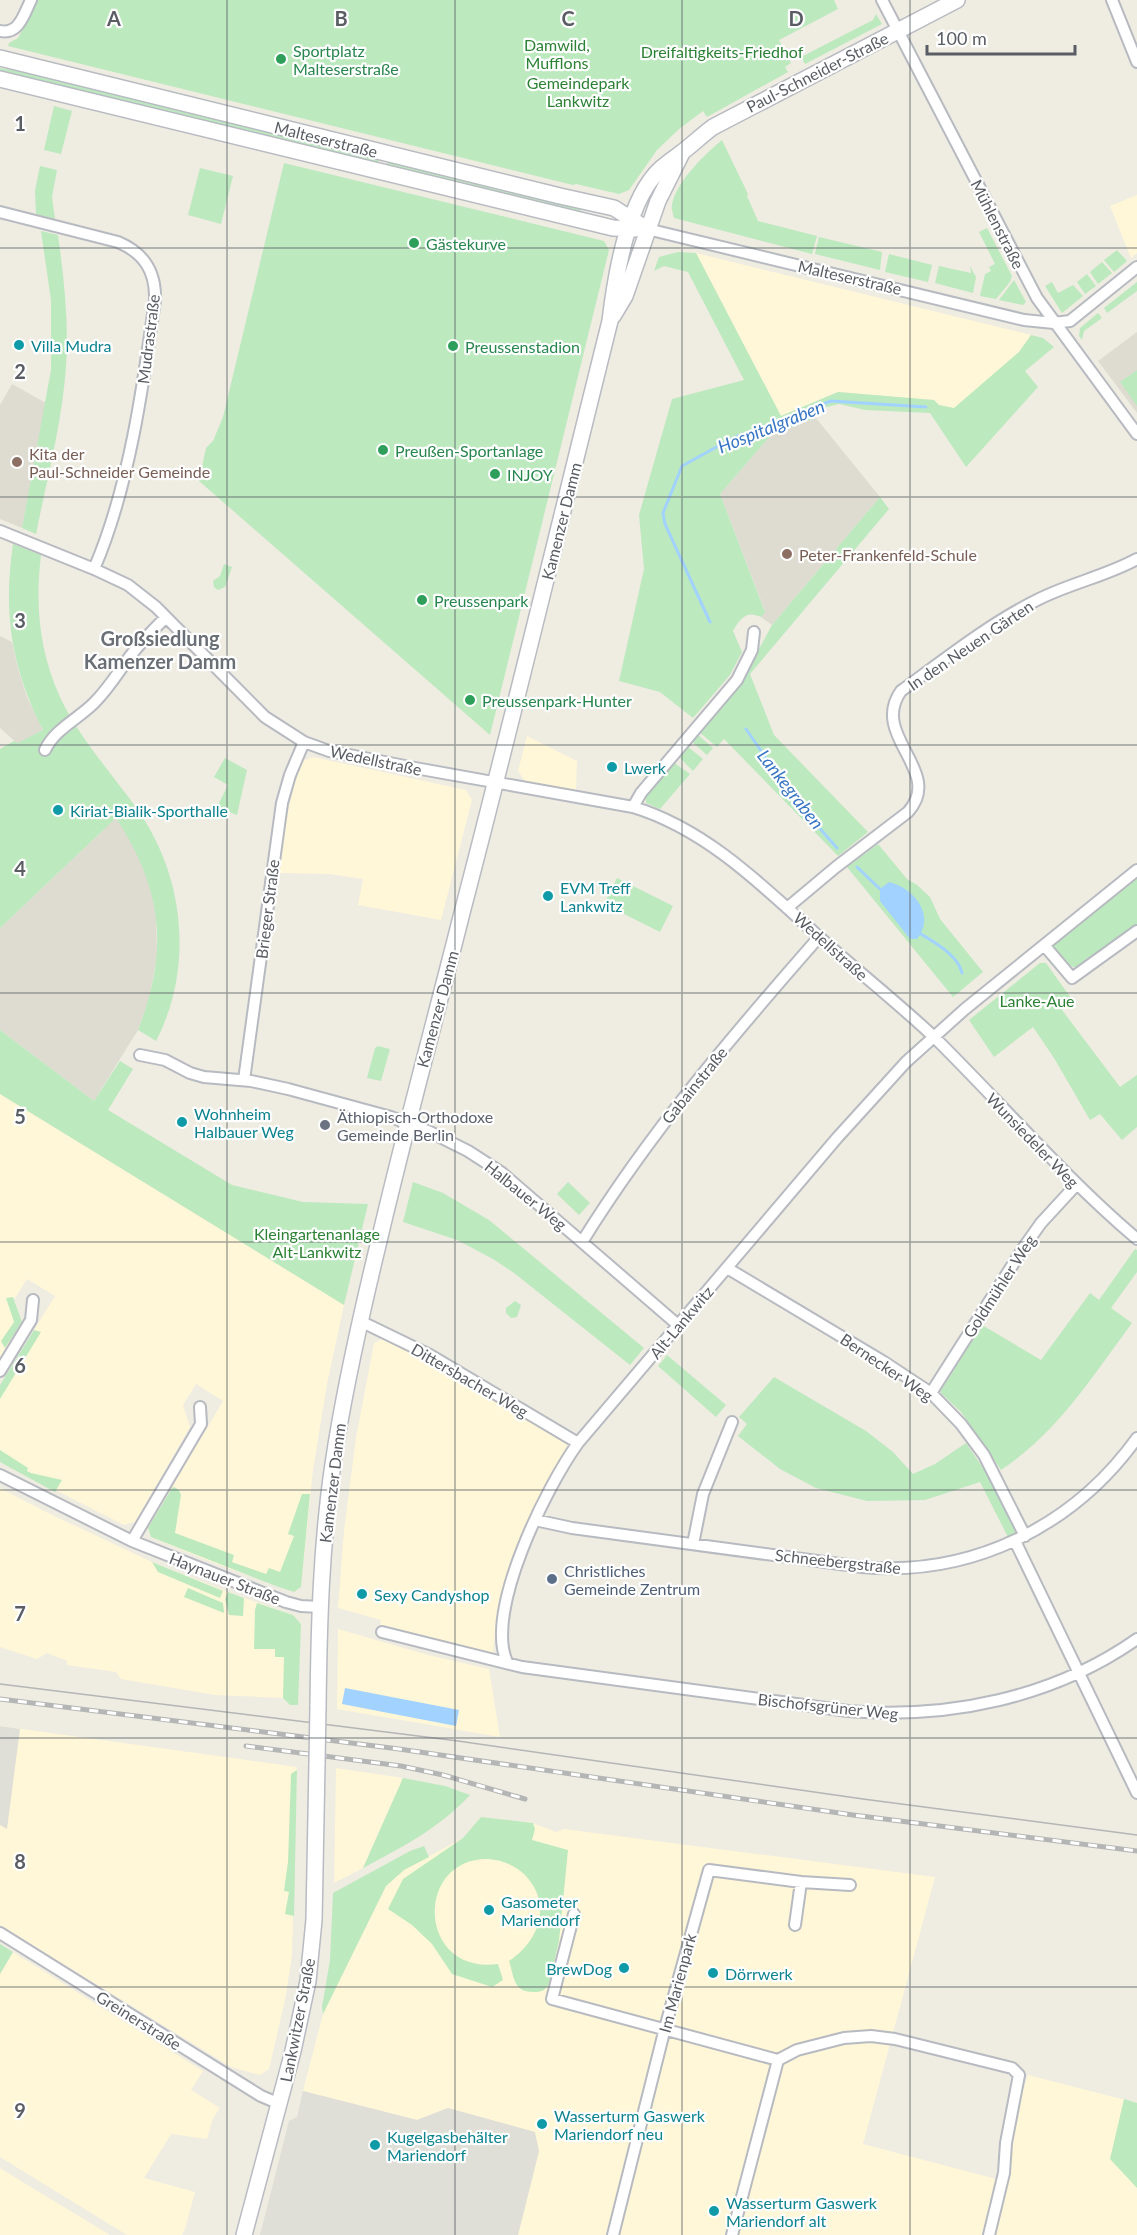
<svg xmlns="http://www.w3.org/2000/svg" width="1137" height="2235" font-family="Lato,sans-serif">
	<rect width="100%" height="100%" fill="#efece2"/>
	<path fill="#fff7d7" d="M1137,195V253L1131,258L1110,206Z
		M696,253L1031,335L1019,352L954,409L939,405L933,400L838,392L781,416Z
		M527,736L577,761L576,790L525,781L518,771Z
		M313,757L466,790L472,800L441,920L358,905L363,879L330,874L279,873L287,816L293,788L303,761Z
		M0,1094L344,1305L327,1384L313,1470L301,1587L294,1592L209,1561L151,1537L148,1528L223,1401L196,1384L183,1405L190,1427L135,1522L124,1525L0,1462V1385L55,1296L27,1279L14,1300L22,1322L0,1357Z
		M382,1339L430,1360L567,1442V1449L547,1481L525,1529L503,1598L495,1634L493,1652L485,1653L380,1627L381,1620L338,1608L344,1530L356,1438L374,1343Z
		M0,1488L48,1513L152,1562L228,1592L293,1615L301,1624L290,1705L283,1698L215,1695L121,1679L116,1672L67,1665V1661L47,1653L37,1659L0,1647Z
		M338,1629L428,1655L489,1669L500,1737L337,1709Z
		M0,1726L297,1767L292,1956L285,2000L269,2069L260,2075L231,2067L0,1925Z
		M336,1768L403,1778L363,1868L334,1883Z
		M481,1817L533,1823L556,1832L564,1829L935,1877L863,2144L996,2179L1028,2075L1137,2103V2235H518L539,2151L448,2108L417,2120L303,2091L323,2014L386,1886L404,1870L463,1838Z
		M13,1952L203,2071L191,2090L220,2108L213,2118L207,2139L171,2134L144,2178L195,2192L185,2229L182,2235H127L0,2157V1974Z
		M0,2168L29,2186L110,2235H0Z"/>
	<path fill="#dfded7" d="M0,1726L20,1729L7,1829L0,1825Z
		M303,2091L417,2120L448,2108L535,2132L539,2151L518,2235H260L289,2121L297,2117Z"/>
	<path fill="#dedcd1" d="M1137,332V413L1098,361Z
		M12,384L46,403L22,528L0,519V405Z
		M816,418L880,497L772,625L761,617L765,611L720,494L771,435Z
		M0,636L12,642L18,669L27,697L43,730L18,744L0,728Z
		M116,818L133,843L149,883L156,909L157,956L149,1000L138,1030L94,1101L0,1030V928Z"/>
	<path fill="#bce9be" d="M38,0H834L838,9L779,40L791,63L785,67L788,72L707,117L703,111L679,129L657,150L629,190L619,194L576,184L573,185L8,46L9,43L18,38Z
		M876,14L882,24L805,64L801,57L873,20Z
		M0,68L43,74L379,159L378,165L0,74Z
		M54,106L72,111L61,154L44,150Z
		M722,140L748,194L747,196L758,221L817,236L812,254L674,218C673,214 671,209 672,204C677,181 705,154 722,140Z
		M388,160L582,208V210L578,211L386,167Z
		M284,163L604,241L609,250L490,735L199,481L206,448L213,441L223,417Z
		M40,166L57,170L52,197L55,219L36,214L35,191Z
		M200,168L233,176L221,224L188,215Z
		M987,228L1012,276L1010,282L996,299L980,296L985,274L991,271L989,267L995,264L979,232Z
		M41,231L58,235C64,279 69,322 66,367C62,423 47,479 36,534L22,528L51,370V300Z
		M819,237L882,252L880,270L815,254Z
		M1117,250L1127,261L1114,272L1104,260Z
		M678,252L696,253L781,416L838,392L934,400L939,405L954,408L1019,352L1031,335L1043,338L1054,347L1025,371L1038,387L966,467L930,413L865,410L839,404L811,411L815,418L771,435L720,494L765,612L761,617C747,610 740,618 733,631L742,652L730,675L693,718L660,692L619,681L644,569L639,515L672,399L744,380L688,272L664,266L654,271L659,257Z
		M889,254L932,265L928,282L885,272Z
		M1102,262L1112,273L1098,284L1090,272Z
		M939,266L971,273L970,266L976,277L973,293L935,283Z
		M1087,274L1096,286L1085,294L1077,282Z
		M1014,280L1026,302L1023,305L999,300Z
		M1052,282L1058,293L1073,285L1083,296L1062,313L1045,286Z
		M1137,282V291L1107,313L1104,308Z
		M1098,313L1102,318L1084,331L1082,340L1079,336L1080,328Z
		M1137,370V406L1120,382Z
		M880,497L889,509L750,674L774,735L868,832L838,856L724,739L717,747L699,732L740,684L772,625Z
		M13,544L41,555C35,604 39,651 60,697C79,738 111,772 137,809C185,876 194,968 156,1041L138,1030C169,950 163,890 116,818L0,928V749L14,741L18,743L43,730C11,667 3,612 13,544Z
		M224,564L232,567L225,587L218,590L214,587L213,581L220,576Z
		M697,734L713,748L707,755L691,741Z
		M687,746L703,759L693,771L678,756Z
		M225,758L247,770L237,815L217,807L228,785L214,777Z
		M673,762L690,774L660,809L646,803V796L648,792Z
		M878,844L907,879L917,885L930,897L940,919L983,972L953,997L847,867Z
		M1137,877V926L1078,968L1066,965L1052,948V945Z
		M617,878L673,906L660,932L604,904Z
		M1040,963H1046L1073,1001L1062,1010L1120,1087L1137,1075V1127L1122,1140L1100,1114L1090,1120L1054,1058L1033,1027L994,1057L969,1020Z
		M0,1030L94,1101L120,1061L133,1069L108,1110L232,1185L303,1202L368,1204L344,1305L0,1094Z
		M378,1046L390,1049L381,1081L367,1078L375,1048Z
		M413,1182L443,1193L489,1220L644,1348L630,1365L514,1273L493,1259L457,1240L403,1222Z
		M568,1182L590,1203L579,1215L557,1194Z
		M1135,1249L1137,1250V1272L1111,1308L1132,1323C1092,1377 1058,1432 1001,1470L961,1412L940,1392L982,1325L1041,1360L1090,1293L1099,1300Z
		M13,1297L22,1322L5,1348L1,1341L14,1322L6,1298Z
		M515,1301L521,1305L517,1317L511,1318L506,1313V1308Z
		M34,1330L41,1332L0,1399V1385Z
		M667,1355L726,1405L716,1417L658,1366Z
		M774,1377L866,1431L893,1452L913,1474L935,1464L966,1443L989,1477L1016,1533L1008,1537L980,1482L925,1500L867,1501L816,1488L780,1469L738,1436L747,1424L739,1417Z
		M0,1450L28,1468L27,1471L31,1473L62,1480L55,1492L0,1462Z
		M174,1487L179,1490L181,1495L175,1533L234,1555L232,1562L266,1574L269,1568L280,1572L294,1536L288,1534L302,1494H310L301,1587L294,1592L276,1586L151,1537L148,1528L172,1488Z
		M152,1562L223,1591L220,1598L158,1572Z
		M188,1588L223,1603L224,1613L184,1597Z
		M228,1592L244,1598L243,1616L229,1615L225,1599Z
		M257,1603L293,1615L301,1624L298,1705H290L283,1698L284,1657H275V1649H254L255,1610Z
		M297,1770L294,1916L285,1914L289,1892L284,1891L288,1862L291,1774Z
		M403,1778L445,1786L470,1795C438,1829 404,1846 363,1868Z
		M481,1817L533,1823L535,1829L532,1840L568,1850L559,1941L549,1984C545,1991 541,1992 533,1992C513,1992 514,1976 509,1961C539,1941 553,1904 525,1875C515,1865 502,1860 488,1859C414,1858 417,1975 498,1964L503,1980L492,1987L452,1974L432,1944L412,1925L388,1909L403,1879L463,1838Z
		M424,1846L429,1857L404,1870L386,1886L323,2014L322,2007L330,1960L333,1893L410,1851Z
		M0,1944L13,1952L0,1974Z
		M1124,2099L1137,2103V2188L1110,2159Z"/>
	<path fill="#a2d2ff" d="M889,882C914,888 936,915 917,939H910L880,901V889Z
		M345,1688L459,1710L456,1726L342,1704Z"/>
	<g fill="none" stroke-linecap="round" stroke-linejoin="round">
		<path stroke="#a2d2ff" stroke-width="3" d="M710,622L665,524L663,513L682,466L731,439L831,401L926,407
			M746,729L795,800L837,848
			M857,867L880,889
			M921,934C935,943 958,955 962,973"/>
		<g stroke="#b7bac0" stroke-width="14">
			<path id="street" d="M882,0L1037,298L1137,434
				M1112,0L1137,62
				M0,31C19,35 24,14 31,0
				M0,212L118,242C144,253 156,271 155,300C143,387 129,488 94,569
				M647,229L1024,320L1054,323L1070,321L1137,267
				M0,531L94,569L128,585L156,607L265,717L304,742L329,751L415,768L633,807C706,829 763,886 818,936C856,970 897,1002 934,1037C1002,1104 1064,1177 1137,1239
				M45,750C55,729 78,719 94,703C109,688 119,671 131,655C142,641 154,629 166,617
				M633,807L641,793L737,680L752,650L754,632
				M787,908L836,867L908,812C945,771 869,736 901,691C945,659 990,623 1039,599C1071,583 1106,576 1137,559
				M1044,945L1072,978L1137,931
				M140,1055L165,1060L190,1073L204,1077L251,1081L288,1089L391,1117L430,1132L468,1151L502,1173L678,1325
				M244,1080L282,803L290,775L304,742
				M582,1242C650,1132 734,1034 819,937
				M727,1268L884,1362L931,1393L961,1424L984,1455L1025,1536
				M360,1321L430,1355L578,1443
				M0,1371L31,1320L33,1300
				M931,1393L1024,1247L1041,1223L1076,1185
				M0,1475L132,1541L286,1602L301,1606L320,1607
				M535,1520L572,1528L862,1567C971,1577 1073,1527 1137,1438
				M132,1541L201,1424L200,1407
				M1015,1541L1137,1793
				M693,1544L703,1494L732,1422
				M382,1632L522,1667L848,1711C949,1719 1053,1698 1137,1639
				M507,1662C484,1611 547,1486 578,1443L837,1138L906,1062L965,1009L1137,870
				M574,1914L552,1999L778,2060L797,2050L844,2038L871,2036L895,2039L1012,2068L1019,2075L1006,2143L1004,2173L989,2235
				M795,1925L801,1882
				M0,1933L261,2096L280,2104
				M613,2235L665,2028L709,1870L801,1882L850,1885
				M732,2235L778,2060"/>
		</g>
		<g stroke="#b8bbc2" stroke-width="18">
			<path id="secondary" d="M0,58L560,196L614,208L647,229
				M0,79L613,228L635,229
				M613,316L625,296L658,201L682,153
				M318,1706C319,1625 321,1545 333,1464C344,1389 361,1315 379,1241C405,1130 435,1020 463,909C514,714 561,517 610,321C615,279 625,216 650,181C658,169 669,162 681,153C692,145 702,135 713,127L957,0
				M244,2235L293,2051L308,1981L314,1920L317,1763"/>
		</g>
		<use href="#street" stroke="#fff" stroke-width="10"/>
		<use href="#secondary" stroke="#fff" stroke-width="15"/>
		<path stroke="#b4b5b5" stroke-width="1.5" d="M0,1684L458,1741L863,1799L1137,1835"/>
		<g stroke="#b4b5b5" stroke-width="5">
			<path id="rail" d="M0,1699L399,1749L853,1815L1137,1851
				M246,1746L401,1766L443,1775L525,1799"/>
		</g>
		<use href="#rail" stroke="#fff" stroke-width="3" stroke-dasharray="9" stroke-linecap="butt"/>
		<g stroke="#b8bbc2" stroke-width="18" stroke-linecap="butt">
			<path id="secondary-bridge" d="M317,1763L318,1706"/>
		</g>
		<use href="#secondary-bridge" stroke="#fff" stroke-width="15"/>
	</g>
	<path fill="none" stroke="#5a5e64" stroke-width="1.5" stroke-opacity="0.55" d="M227,0V2235M455,0V2235M682,0V2235M910,0V2235M0,248H1137M0,497H1137M0,745H1137M0,993H1137M0,1242H1137M0,1490H1137M0,1738H1137M0,1987H1137"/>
	<g fill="#2e9e5b" stroke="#fff" stroke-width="2">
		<circle cx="281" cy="59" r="6"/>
		<circle cx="414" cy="243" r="6"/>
		<circle cx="453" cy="346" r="6"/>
		<circle cx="383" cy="450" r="6"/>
		<circle cx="495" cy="474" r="6"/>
		<circle cx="422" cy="600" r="6"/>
		<circle cx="470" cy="700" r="6"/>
	</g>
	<g fill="#0f9aa8" stroke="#fff" stroke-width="2">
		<circle cx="19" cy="345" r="6"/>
		<circle cx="612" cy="767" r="6"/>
		<circle cx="58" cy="810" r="6"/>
		<circle cx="548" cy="896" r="6"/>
		<circle cx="182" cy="1122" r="6"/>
		<circle cx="362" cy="1594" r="6"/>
		<circle cx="489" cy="1910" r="6"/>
		<circle cx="624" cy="1968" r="6"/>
		<circle cx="713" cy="1973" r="6"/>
		<circle cx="542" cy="2124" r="6"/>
		<circle cx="375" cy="2145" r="6"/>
		<circle cx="714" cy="2211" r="6"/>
	</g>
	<g fill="#8d6e63" stroke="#fff" stroke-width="2">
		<circle cx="17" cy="462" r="6"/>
		<circle cx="787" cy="554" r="6"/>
	</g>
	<circle fill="#6b7280" stroke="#fff" stroke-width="2" cx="325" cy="1125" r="6"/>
	<circle fill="#5c6f8a" stroke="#fff" stroke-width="2" cx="552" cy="1579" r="6"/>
	<g text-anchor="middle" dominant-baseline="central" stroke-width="4.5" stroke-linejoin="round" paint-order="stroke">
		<g font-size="16" fill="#2c8234" stroke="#fff">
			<text x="557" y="44">Damwild,<tspan x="557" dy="18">Mufflons</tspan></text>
			<text x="722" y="51">Dreifaltigkeits-Friedhof</text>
			<text x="578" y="82">Gemeindepark<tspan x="578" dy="18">Lankwitz</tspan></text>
			<text x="1037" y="1000">Lanke-Aue</text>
			<text x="317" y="1233">Kleingartenanlage<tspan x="317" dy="18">Alt-Lankwitz</tspan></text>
		</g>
		<g font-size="16" fill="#27864d" stroke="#fff" text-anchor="start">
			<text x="293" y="50">Sportplatz<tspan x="293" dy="18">Malteserstraße</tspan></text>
			<text x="426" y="243">Gästekurve</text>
			<text x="465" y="346">Preussenstadion</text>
			<text x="395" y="450">Preußen-Sportanlage</text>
			<text x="507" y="474">INJOY</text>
			<text x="434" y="600">Preussenpark</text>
			<text x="482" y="700">Preussenpark-Hunter</text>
		</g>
		<g font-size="16" fill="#5a5e64" stroke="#fff">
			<text transform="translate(817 72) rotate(-27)">Paul-Schneider-Straße</text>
			<text transform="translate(326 139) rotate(14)">Malteserstraße</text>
			<text transform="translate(998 224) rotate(63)">Mühlenstraße</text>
			<text transform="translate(850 277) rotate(13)">Malteserstraße</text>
			<text transform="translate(148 339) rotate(-83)">Mudrastraße</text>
			<text transform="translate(561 521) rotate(-76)">Kamenzer Damm</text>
			<text transform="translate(970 645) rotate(-34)">In den Neuen Gärten</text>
			<text transform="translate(376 760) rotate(12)">Wedellstraße</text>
			<text transform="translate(267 909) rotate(-83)">Brieger Straße</text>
			<text transform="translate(831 946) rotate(42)">Wedellstraße</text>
			<text transform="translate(437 1009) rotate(-75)">Kamenzer Damm</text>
			<text transform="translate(694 1085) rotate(-51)">Gabainstraße</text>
			<text transform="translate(1033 1140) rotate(46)">Wunsiedeler Weg</text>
			<text transform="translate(526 1195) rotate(39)">Halbauer Weg</text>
			<text transform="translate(999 1286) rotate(-57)">Goldmühler Weg</text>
			<text transform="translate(681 1322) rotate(-50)">Alt-Lankwitz</text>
			<text transform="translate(887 1367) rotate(34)">Bernecker Weg</text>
			<text transform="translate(470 1380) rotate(30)">Dittersbacher Weg</text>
			<text transform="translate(332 1483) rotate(-83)">Kamenzer Damm</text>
			<text transform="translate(838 1561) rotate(6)">Schneebergstraße</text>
			<text transform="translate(225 1578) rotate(21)">Haynauer Straße</text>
			<text transform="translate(828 1706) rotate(6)">Bischofsgrüner Weg</text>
			<text transform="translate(677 1983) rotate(-75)">Im Marienpark</text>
			<text transform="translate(139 2020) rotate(32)">Greinerstraße</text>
			<text transform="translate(297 2020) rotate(-79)">Lankwitzer Straße</text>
		</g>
		<g font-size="16" fill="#0d838f" stroke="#fff" text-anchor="start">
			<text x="31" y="345">Villa Mudra</text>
			<text x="624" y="767">Lwerk</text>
			<text x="70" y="810">Kiriat-Bialik-Sporthalle</text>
			<text x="560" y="887">EVM Treff<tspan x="560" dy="18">Lankwitz</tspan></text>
			<text x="194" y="1113">Wohnheim<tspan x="194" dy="18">Halbauer Weg</tspan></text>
			<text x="374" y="1594">Sexy Candyshop</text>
			<text x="501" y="1901">Gasometer<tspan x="501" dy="18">Mariendorf</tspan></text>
			<text x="612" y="1968" text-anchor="end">BrewDog</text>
			<text x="725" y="1973">Dörrwerk</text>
			<text x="554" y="2115">Wasserturm Gaswerk<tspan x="554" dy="18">Mariendorf neu</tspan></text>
			<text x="387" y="2136">Kugelgasbehälter<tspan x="387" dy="18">Mariendorf</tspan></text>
			<text x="726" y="2202">Wasserturm Gaswerk<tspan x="726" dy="18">Mariendorf alt</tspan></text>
		</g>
		<g font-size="16" fill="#785e54" stroke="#fff" text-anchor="start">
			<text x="29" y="453">Kita der<tspan x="29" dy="18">Paul-Schneider Gemeinde</tspan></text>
			<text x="799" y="554">Peter-Frankenfeld-Schule</text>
		</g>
		<g font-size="16" fill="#5b616d" stroke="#fff" text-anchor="start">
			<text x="337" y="1116">Äthiopisch-Orthodoxe<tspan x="337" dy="18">Gemeinde Berlin</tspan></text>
		</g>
		<g font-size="16" fill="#4e5e75" stroke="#fff" text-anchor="start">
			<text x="564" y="1570">Christliches<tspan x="564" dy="18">Gemeinde Zentrum</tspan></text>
		</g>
		<g font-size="18" font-style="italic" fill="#3876c4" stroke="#fff">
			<text transform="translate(771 426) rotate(-22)">Hospitalgraben</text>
			<text transform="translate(791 789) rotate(52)">Lankegraben</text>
		</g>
		<g font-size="20" font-weight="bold" fill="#6b7076" stroke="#fff">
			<text x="160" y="638">Großsiedlung<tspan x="160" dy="23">Kamenzer Damm</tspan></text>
		</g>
	</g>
	<g font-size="20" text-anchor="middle" font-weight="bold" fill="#5a5e64" stroke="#fff" stroke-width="4.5" stroke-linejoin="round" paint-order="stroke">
		<text x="114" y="26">A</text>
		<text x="341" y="26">B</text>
		<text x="568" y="26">C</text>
		<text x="796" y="26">D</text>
		<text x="20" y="131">1</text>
		<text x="20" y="379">2</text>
		<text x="20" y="628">3</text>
		<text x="20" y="876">4</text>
		<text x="20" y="1124">5</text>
		<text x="20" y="1373">6</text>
		<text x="20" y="1621">7</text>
		<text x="20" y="1869">8</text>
		<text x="20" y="2118">9</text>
	</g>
	<path d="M927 45v9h148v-9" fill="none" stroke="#5a5e64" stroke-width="3"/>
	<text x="936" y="45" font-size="18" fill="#5a5e64" stroke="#ffffff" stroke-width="4.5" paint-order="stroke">100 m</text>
</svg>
